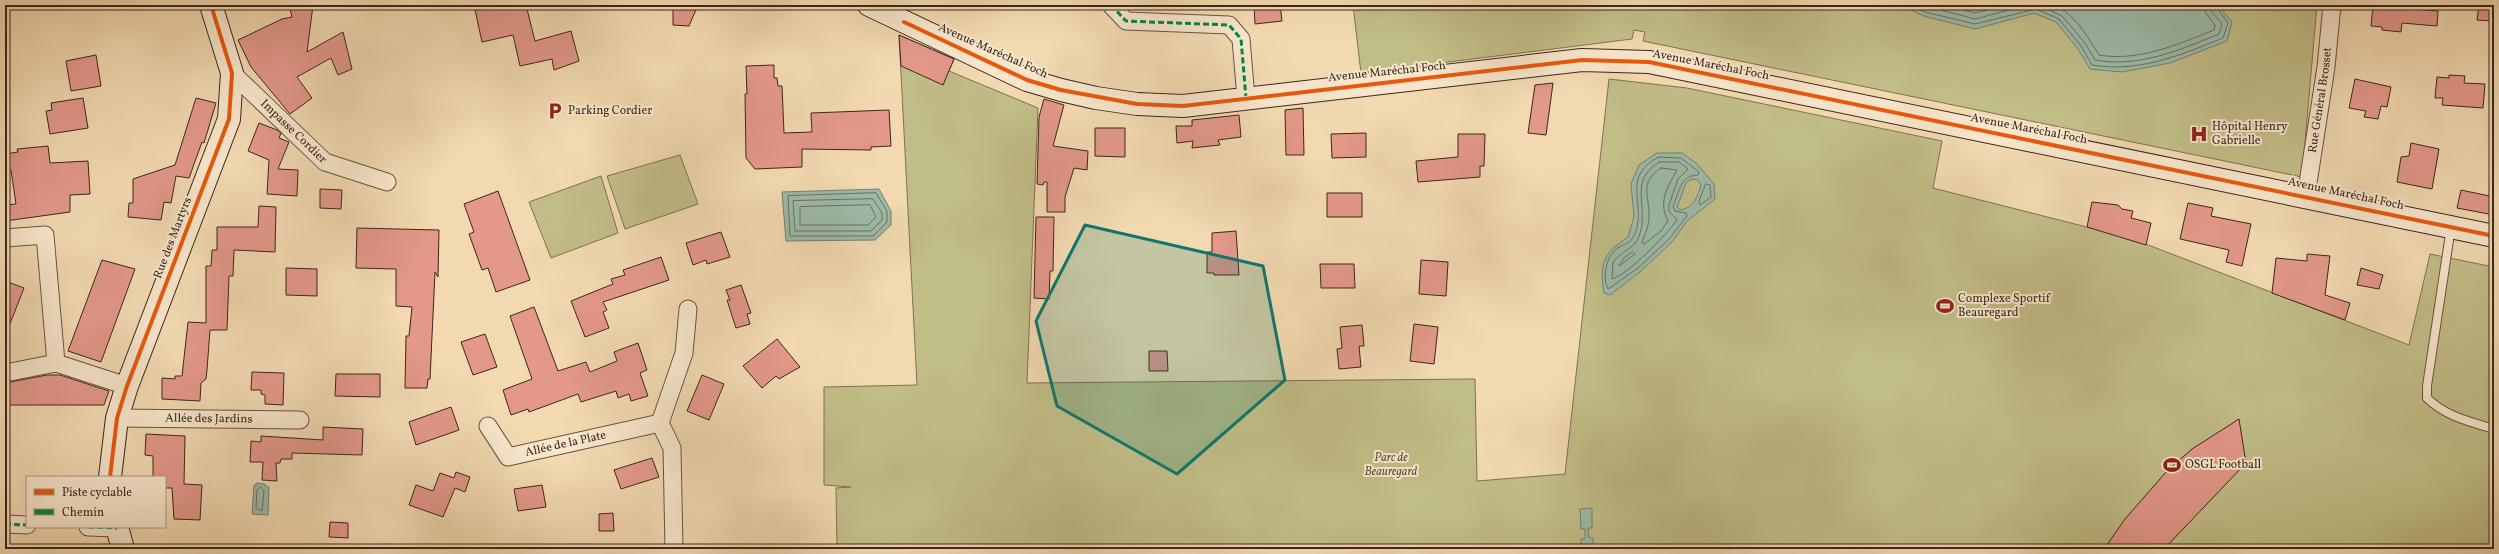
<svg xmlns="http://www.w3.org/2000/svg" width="2499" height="554" font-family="Vollkorn,serif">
	<rect width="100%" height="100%" fill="#f2d9b0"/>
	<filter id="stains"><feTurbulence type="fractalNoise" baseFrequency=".005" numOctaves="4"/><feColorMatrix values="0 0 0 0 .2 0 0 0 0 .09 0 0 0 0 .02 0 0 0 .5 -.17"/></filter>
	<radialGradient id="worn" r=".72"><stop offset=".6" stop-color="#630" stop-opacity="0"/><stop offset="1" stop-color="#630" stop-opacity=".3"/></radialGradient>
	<path fill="#c1bd87" stroke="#7e7252" d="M1353,5H2317L2302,177L1643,41L1645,32L1634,30L1632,39L1361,73Z
		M899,35L954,59L949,71L1038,108L1027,383L1475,379L1477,481L1565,474L1609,79L1687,88L1942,141L1933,188L2130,238L2409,345L2430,254L2494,267V549H837L836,488L851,487L824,485V387L917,385Z
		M680,155L698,204L625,229L607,176Z
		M601,176L618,233L551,258L529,202Z"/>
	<path fill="#9cbaa8" stroke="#767f70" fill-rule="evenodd" d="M1900,5H2218L2232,22L2227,41L2170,63L2122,72L2090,69L2078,49L2056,22L2034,13L1975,29L1924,16Z
		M1657,153H1682L1696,163L1714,184L1715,199L1687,221L1672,242L1641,271L1610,295L1604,293C1599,264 1603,253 1628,237L1634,217L1631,184L1639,165ZM1692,179L1698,180L1701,185C1698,196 1694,207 1681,210L1677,207L1686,183Z
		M879,189L891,211V225L875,240L786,241L782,192Z
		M256,483L265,484V486L269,487L268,515L252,514L254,485L256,486Z
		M1592,508V528H1588L1589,538H1593V549H1581V539H1585V529H1581L1580,509Z"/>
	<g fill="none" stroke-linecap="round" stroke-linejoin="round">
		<path stroke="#6c7062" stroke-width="1" d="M1909,5L1925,12L1975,24L2036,9L2059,19L2081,46L2092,65C2138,73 2181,55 2223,38L2228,23L2215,5
			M1922,5L1975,19L2028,5
			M1943,5L1975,13L2006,5
			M2039,5L2062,16L2085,43L2095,60C2138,68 2180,50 2219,34L2222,24L2211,11L2210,5
			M2054,5C2075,14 2087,36 2099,55C2138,62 2179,44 2214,30L2215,25L2206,13L2204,5
			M1659,157L1681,158L1699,172L1698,175C1681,175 1679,192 1673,206L1675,211L1686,213L1687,216L1669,239L1638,268L1608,289C1602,277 1606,258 1616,249C1621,245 1629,244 1632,239C1651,209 1617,178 1659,157Z
			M1660,162H1679L1688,169L1678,179L1669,205V211L1677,220C1666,235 1629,274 1612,279L1613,262C1619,254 1632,248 1636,242C1654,213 1624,181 1660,162Z
			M1661,168L1677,170C1667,188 1658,202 1668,221L1661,231L1644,244L1642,242C1645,234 1649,226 1649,218C1650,196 1638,183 1661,168Z
			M1706,184L1710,185L1711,197L1700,205L1699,202Z
			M876,193L887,211V222L873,236H790L788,196Z
			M873,199L882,213V220L871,231H795L793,201Z
			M870,205L876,217L868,225H800V207Z
			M1633,252L1635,254L1619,266L1624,258Z
			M261,487L264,491L262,511L256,508L257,490Z"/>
	</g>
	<path fill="#e3988a" stroke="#3c261d" d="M289,5H313L307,52L343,32L352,69L338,75L331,58L297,77L312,98L290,114L251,67L238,40L282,19L292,17Z
		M474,5H495L496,9L526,5L535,41L571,31L579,61L554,70L552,59L520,66L513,35L482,42Z
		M673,5H698L689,26L673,25Z
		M1254,5H1280L1282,21L1255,24Z
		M2373,5H2404L2403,8L2438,11L2437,26L2402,23L2401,32L2382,30V27L2371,26Z
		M2479,5H2494V21L2477,20Z
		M899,35L954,59L943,85L901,66Z
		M96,55L101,86L71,91L66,61Z
		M774,65V78H777L778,86H782L784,133L812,132L811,113L889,110L891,146L871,147V150L802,149V167L755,169L746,158L745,94H747L746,66Z
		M2449,75L2465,76L2464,83L2485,84L2483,108L2442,105L2443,98H2435L2437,77L2449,78Z
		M2355,79L2391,87L2387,107L2381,106L2378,119L2364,117L2366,111L2349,108Z
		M1553,83L1546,135L1528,133L1535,85Z
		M83,98L88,128L50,134L46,111L52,110L51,103Z
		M196,98L216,103L204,143L202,142L189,178L176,176L171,203L164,202L161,220L128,217L129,203H133V179L175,165Z
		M1044,99L1064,105L1053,146L1088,151L1087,170L1074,168L1065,197V212H1047V182H1044L1043,185L1037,184L1039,117Z
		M1303,108L1304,155H1286L1285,110Z
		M1239,115L1241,137L1218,140L1220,145L1192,148L1193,141L1177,143L1176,126H1192V120Z
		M259,123L277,130L281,133L279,138L289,142L278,169L298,170L297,196L267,194L269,160L248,151Z
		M1095,128H1125V157L1095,156Z
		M1366,133V157L1332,158L1331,134Z
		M1458,134H1485L1484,166H1480V177L1418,182L1416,161L1458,157Z
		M2411,143L2439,149L2432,189L2397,182L2401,157L2409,156Z
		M48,146L50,163L88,161L90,194L70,195V212L5,221V205L16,204L11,170L5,171V154L18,152L17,149Z
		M320,189L342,190L341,209L320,208Z
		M2461,190L2494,197V215L2457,208Z
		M498,191L530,280L496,292L488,268L482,270L469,234L474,232L464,204Z
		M1327,193H1362V217H1327Z
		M2092,202L2118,205L2122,209L2133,211L2131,218L2151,223L2146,245L2087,227Z
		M2188,203L2213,208L2211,216L2251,224L2242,266L2226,262L2229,250L2180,239Z
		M259,206L276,207L275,252L234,250L233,276H229L227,330H210L207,370L206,379L201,383L200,401L162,399V378L175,379V376H182L188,322L206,323V266H211L212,250H217V227H258Z
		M1036,217H1054L1053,271H1050L1049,299L1034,298Z
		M357,228L439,230L438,277L435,272L430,379H428L427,388H405L406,336H409L412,307L396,306V269L356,268Z
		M1236,231L1239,275H1214V273H1207V252H1212V233Z
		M721,232L730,257L707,264L706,260L693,265L686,243Z
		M2307,254L2330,256L2325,295L2350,303L2345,320L2272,293L2276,258L2307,261Z
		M661,257L669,280L603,302L607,310L603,312L609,328L585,337L571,301L613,284L611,279L625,275L623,270Z
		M102,260L135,269L101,362L68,351Z
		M1421,260L1448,262L1446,296L1419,294Z
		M1320,264H1354L1355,288H1321Z
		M286,268L317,269V296L286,295Z
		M2361,268L2383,275L2379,289L2357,285Z
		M5,281L24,288L6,334H5Z
		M741,285L751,313L747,314L750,324L736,328L727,300H730L726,290Z
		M534,307L558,371L586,362L590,372L617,361L614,352L638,343L647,370L640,373L648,396L631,401L629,394L618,398L616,391L581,402L578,394L529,412L528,409L511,415L503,390L532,379L510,316Z
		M1414,324L1438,327L1434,364L1410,361Z
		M1362,325L1364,346H1359L1361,367L1339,369L1337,349L1342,348L1340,327Z
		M485,334L497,367L473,375L461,342Z
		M777,339L800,367L779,379L776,376L762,388L743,366Z
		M1149,351H1167L1168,371H1149Z
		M252,372L284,373L283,405L265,404V395L261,394V390H251Z
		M336,374H380V397L335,396Z
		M47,375H60L109,391L104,405H5V383Z
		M702,375L724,384L709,420L687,411Z
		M451,407L459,430L416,445L409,422Z
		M2239,419L2246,463L2164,549H2104L2125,519L2167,471L2192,449Z
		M323,427L363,429L362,455L292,453V459H281L280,463H276L277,481L262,480L263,462H250L251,441L261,442V436L323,440Z
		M146,434L185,436L184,484L202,485L200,520L174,519L172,488H165V477H153V456L145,455Z
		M652,458L659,477L621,489L614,470Z
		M456,472L470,477L465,492L455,488L443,517L409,505L416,485L433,491L440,473L454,478Z
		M542,485L546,507L518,511L514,489Z
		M613,513L614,531H599V514Z
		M330,522L348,523V538L329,537Z"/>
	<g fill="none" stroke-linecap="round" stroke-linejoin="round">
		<g stroke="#6a5342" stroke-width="10">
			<path id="lane" d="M2451,227L2427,386V398C2445,416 2470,422 2494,429"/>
		</g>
		<g stroke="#6a5342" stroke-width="19">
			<g id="street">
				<path d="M1111,5L1126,21L1229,25L1241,39L1246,98"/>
				<path id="s1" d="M232,73L325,162L387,182"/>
				<path id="s2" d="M2306,196L2326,67L2332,5"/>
				<path d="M5,238L45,235L56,363"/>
				<path d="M5,373L56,363L127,386"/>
				<path id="s3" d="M117,418L300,420"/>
				<path d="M660,423L684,353L688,309"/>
				<path id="s4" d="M488,426L508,457L660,423L672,448L674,549"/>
				<path d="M5,524L27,525"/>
				<path d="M88,527L117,528"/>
			</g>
		</g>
		<g stroke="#3c261d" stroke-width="24">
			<path id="secondary" d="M869,5L1027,80L1061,90L1096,98L1137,104L1183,106L1582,60L1649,62L2494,236
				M110,477L117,418L127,386L229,119L232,73L211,5
				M117,527L123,549"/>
		</g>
		<use href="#lane" stroke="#f7e6cc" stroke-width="8"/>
		<use href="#street" stroke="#f7e6cc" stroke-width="17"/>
		<use href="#secondary" stroke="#f7e6cc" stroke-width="22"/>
		<path stroke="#00873e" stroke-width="3" stroke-dasharray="6 3" stroke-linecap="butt" d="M1111,5L1126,21L1229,25L1241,39L1246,98
			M5,524L27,525
			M88,527L117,528"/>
		<g stroke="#f7e6cc" stroke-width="6">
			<path id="cycleway" d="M904,22L1027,80L1061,90L1137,104L1183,106L1582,60L1649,62L2494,236
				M110,477L117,418L127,386L229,119L232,73L211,5"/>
		</g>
		<use href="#cycleway" stroke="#e8590c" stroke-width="4"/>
	</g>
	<path fill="#0f766e" fill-opacity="0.2" stroke="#0f766e" stroke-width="3" stroke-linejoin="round" d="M1085,225L1263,266L1285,380L1177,474L1057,406L1036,321Z"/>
	<defs>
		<g id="parking-bare" transform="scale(1.38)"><path d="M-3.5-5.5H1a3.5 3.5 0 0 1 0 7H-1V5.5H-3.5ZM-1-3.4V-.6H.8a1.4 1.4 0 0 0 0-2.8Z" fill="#8f2418" stroke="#f7e6cc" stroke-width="2.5" paint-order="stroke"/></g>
		<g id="hospital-bare" transform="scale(1.38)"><path d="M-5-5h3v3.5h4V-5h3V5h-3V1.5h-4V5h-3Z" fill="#8f2418" stroke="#f7e6cc" stroke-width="2.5" paint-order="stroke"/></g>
		<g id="stadium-bare" transform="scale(1.38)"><path d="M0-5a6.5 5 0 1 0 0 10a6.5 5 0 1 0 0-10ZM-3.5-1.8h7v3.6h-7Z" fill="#8f2418" stroke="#f7e6cc" stroke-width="2.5" paint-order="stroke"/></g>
	</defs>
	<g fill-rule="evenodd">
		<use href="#parking-bare" x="555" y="111"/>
		<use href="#hospital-bare" x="2199" y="134"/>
		<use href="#stadium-bare" x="1945" y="306"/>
		<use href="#stadium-bare" x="2172" y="465"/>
	</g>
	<g text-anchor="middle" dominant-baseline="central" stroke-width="4" stroke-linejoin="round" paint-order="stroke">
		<g font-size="12" fill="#3c261d" stroke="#f7e6cc">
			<text transform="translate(993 51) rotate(24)">Avenue Maréchal Foch</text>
			<text transform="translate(1711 65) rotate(11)">Avenue Maréchal Foch</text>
			<text transform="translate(1387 72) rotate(-6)">Avenue Maréchal Foch</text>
			<text stroke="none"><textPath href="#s2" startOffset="97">Rue Général Brosset</textPath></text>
			<text transform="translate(2029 129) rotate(11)">Avenue Maréchal Foch</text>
			<text stroke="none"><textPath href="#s1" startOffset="85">Impasse Cordier</textPath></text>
			<text transform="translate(2346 194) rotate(12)">Avenue Maréchal Foch</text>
			<text transform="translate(173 238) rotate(-69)">Rue des Martyrs</text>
			<text stroke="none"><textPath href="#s3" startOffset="92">Allée des Jardins</textPath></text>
			<text stroke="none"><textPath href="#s4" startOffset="96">Allée de la Plate</textPath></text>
		</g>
		<g font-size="12" fill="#3c261d" stroke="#f7e6cc" text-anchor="start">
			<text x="568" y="111">Parking Cordier</text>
			<text x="2212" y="127">Hôpital Henry<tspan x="2212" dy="14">Gabrielle</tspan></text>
			<text x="1958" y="299">Complexe Sportif<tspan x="1958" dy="14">Beauregard</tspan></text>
			<text x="2185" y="465">OSGL Football</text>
		</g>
		<g font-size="12" font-style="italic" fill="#5d4c38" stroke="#f7e6cc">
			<text x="1391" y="458">Parc de<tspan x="1391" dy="14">Beauregard</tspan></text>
		</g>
	</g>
	<rect width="2499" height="554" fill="none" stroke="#f2d9b0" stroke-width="20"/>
	<rect x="6" y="6" width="2487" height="542" fill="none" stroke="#3c261d" stroke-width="2"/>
	<rect x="10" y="10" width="2479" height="534" fill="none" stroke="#3c261d"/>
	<rect x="26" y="476" width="140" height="52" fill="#f7e6cc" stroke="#ac9986"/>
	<rect x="34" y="489" width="20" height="6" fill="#e8590c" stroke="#ac9986"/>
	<text x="62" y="496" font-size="12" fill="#3c261d">Piste cyclable</text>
	<rect x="34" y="509" width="20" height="6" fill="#00873e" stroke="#ac9986"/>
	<text x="62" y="516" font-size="12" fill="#3c261d">Chemin</text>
	<rect width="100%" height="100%" filter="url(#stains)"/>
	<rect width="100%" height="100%" fill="url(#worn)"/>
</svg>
